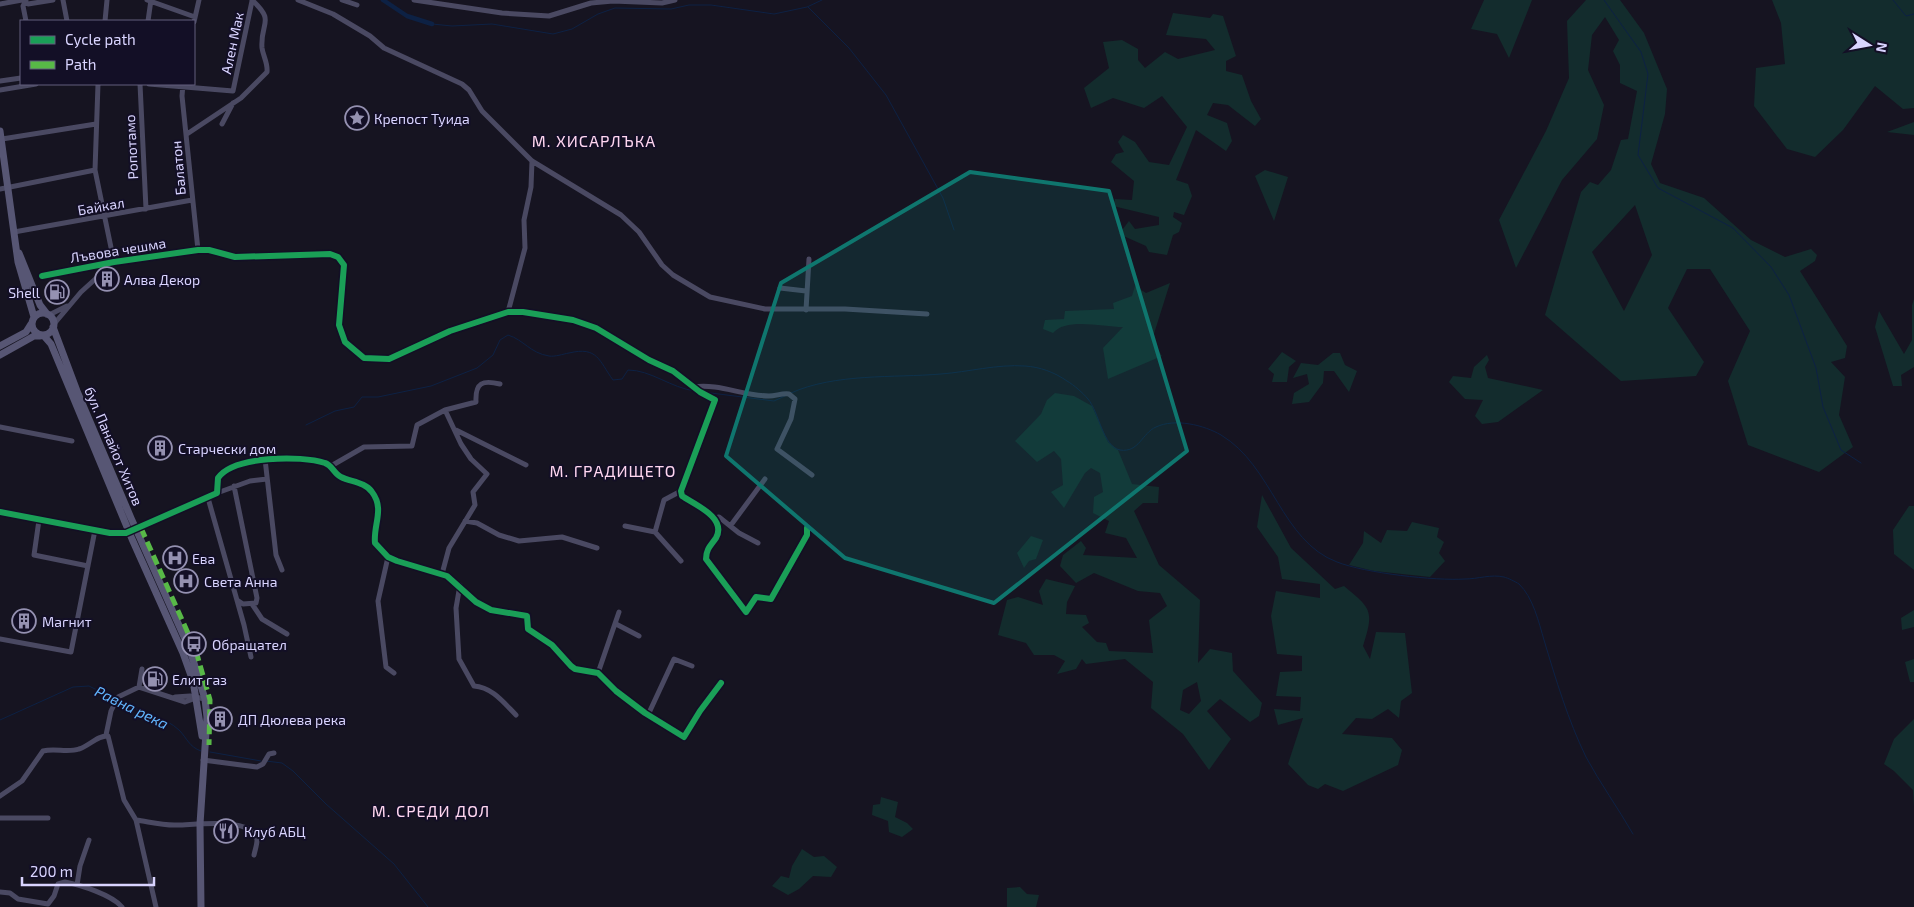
<svg xmlns="http://www.w3.org/2000/svg" width="1914" height="907" font-family="'Exo 2',sans-serif">
	<rect width="100%" height="100%" fill="#161421"/>
	<path fill="#132c2d" fill-rule="evenodd" d="M1484,0H1532L1509,58L1497,34L1471,29Z
		M1586,0H1620L1644,33L1667,89L1665,114L1651,164L1660,183L1704,198L1751,240L1785,257L1811,249L1817,255L1815,261L1800,271L1847,346L1845,358L1831,362L1845,377L1839,415L1853,447L1819,472L1748,445L1728,381L1750,331L1710,269H1687L1668,308L1704,362L1696,376L1621,381L1545,315L1581,192L1590,182L1598,185L1611,170L1621,140L1628,139L1637,91L1620,83V65L1613,51L1619,40L1605,17L1592,35L1588,70L1604,105L1597,139L1562,180L1516,268L1499,220L1546,131L1569,78L1567,21ZM1635,205L1652,255L1624,311L1592,252Z
		M1772,0H1914V108L1903,109L1875,86L1843,130L1815,157L1787,149L1754,106L1756,68L1785,64L1781,23Z
		M1173,13L1210,18L1213,14L1223,16L1236,56L1226,61V71L1242,75L1251,101L1261,119L1255,126L1228,105L1213,103L1207,115L1227,123L1232,141L1226,151L1196,130L1176,180L1188,184L1192,196L1184,215L1174,212L1173,217L1182,223L1179,232L1173,235L1167,255L1149,252L1146,246L1119,234L1129,221L1135,229L1159,225V217L1113,206L1115,199L1132,200L1134,181L1111,162L1116,154L1124,152L1118,142L1123,135L1135,142L1149,162L1169,165L1187,127L1162,96L1144,108L1113,98L1091,108L1084,88L1109,68L1103,42L1122,40L1138,49V60L1145,68L1165,52L1178,59L1215,50L1206,39L1166,35Z
		M1914,122V135L1887,132Z
		M1265,170L1288,177L1274,221L1255,176Z
		M1170,283L1152,340L1162,356L1108,379L1103,348L1123,327C1103,327 1066,317 1053,333L1043,329L1045,320L1064,319L1065,311L1114,309L1113,303L1132,296L1135,286L1146,293Z
		M1914,299V367L1901,375L1902,386H1893L1875,327L1879,311L1904,354L1912,340V305Z
		M1282,352L1296,361L1289,367L1287,382H1272L1274,374L1268,369Z
		M1333,353H1340L1345,365L1357,371L1349,392L1334,371H1324L1323,383L1309,402L1292,404L1294,393L1309,384L1307,374L1293,378L1301,363L1318,365Z
		M1487,355L1489,360L1485,367L1488,378L1543,390L1498,422L1482,424L1475,416L1483,400L1465,399L1449,382L1453,376L1471,378L1474,367Z
		M1055,393L1074,396L1092,406L1108,442L1118,450L1132,484L1159,487L1158,503H1143L1134,511L1159,565L1200,600L1198,663L1210,649L1232,653L1233,671L1262,703L1259,716L1250,722L1220,699L1207,711L1231,739L1209,770L1183,734L1151,708L1153,682L1125,659L1086,664L1082,659L1076,669L1057,674L1065,661L1054,655H1034L1026,643L998,635L1007,600L1018,597L1043,605L1039,591L1046,579L1075,586L1067,602L1066,614L1086,615L1089,623L1082,627L1097,642L1106,643L1109,651L1153,653L1149,620L1167,606L1160,593L1138,591L1094,573L1076,583L1060,566L1063,555L1081,541L1086,548L1083,555L1137,558L1126,538L1105,533L1109,521L1093,513L1094,497L1103,492L1100,473L1091,468L1085,473L1064,508L1051,492L1063,485L1061,459L1054,451L1037,462L1015,441L1041,414L1047,400ZM1197,682L1201,701L1189,714L1180,710L1183,690Z
		M1262,495L1291,548L1335,589L1344,586C1372,609 1374,611 1363,646L1370,659L1376,632L1405,633L1412,693L1401,701L1399,718L1388,709L1372,719L1356,718L1342,734L1392,738L1402,750L1398,765L1343,791L1325,784L1318,789L1308,785L1288,764L1303,718L1278,725L1274,709L1300,711L1301,697L1276,696L1280,672L1302,671V656L1277,654L1271,616L1276,591L1320,598V584L1282,579L1278,557L1257,527Z
		M1909,506H1914V570L1894,554L1893,530Z
		M1412,522L1439,528L1437,537L1444,542L1439,553L1445,561L1430,577L1374,571L1349,565L1363,543L1364,531L1381,543L1387,530L1407,531Z
		M1031,536L1043,540L1036,559L1029,561L1024,568L1017,553Z
		M1914,610V627L1902,630L1901,618Z
		M1914,659V682H1910L1905,662Z
		M1914,719V807L1913,790L1894,771L1884,764L1894,739Z
		M881,797L898,802L895,817L907,823L913,829L902,837L889,832L888,821L872,815L873,805L880,804Z
		M802,849L814,857L824,856L837,867L831,877L813,876L799,889L788,895L772,886L781,876L789,878L792,866Z
		M1020,887L1027,894L1039,895L1036,907H1007V888Z"/>
	<g fill="none" stroke-linecap="round" stroke-linejoin="round">
		<path stroke="#0d2144" stroke-width="1" d="M1604,0L1641,52L1648,74L1638,155L1658,188L1733,228L1771,267L1789,295L1816,368L1823,407L1841,450L1861,463
			M1893,0L1906,16L1914,14
			M808,7L849,48L886,95L943,198L954,230
			M432,24L452,26L492,24L553,34L572,29L598,14L615,8L671,9L689,5H711L774,14L807,7L822,0
			M703,392L774,401L785,396
			M791,393C835,373 894,378 941,374C968,372 997,364 1025,366C1040,367 1054,372 1067,381C1074,385 1083,393 1088,399C1099,412 1103,447 1120,450C1139,453 1142,433 1156,427C1175,418 1204,425 1221,435C1273,466 1281,541 1337,562C1365,573 1435,581 1465,579C1478,579 1491,574 1504,577C1508,578 1516,582 1519,584C1533,597 1539,623 1544,640C1556,680 1568,720 1586,757C1600,783 1618,808 1633,834
			M306,425L335,411L354,407L362,397H378L431,386L477,368L493,355L500,340L508,335C524,340 530,353 549,356C555,357 563,354 569,353C598,346 599,361 613,380L622,379L628,370C651,370 671,388 695,391
			M119,701C136,711 166,717 179,730C187,738 189,747 201,751
			M0,720L73,687L89,686L115,699
			M210,752L261,761
			M266,761L282,763L293,771L326,804L394,864L428,907"/>
		<path stroke="#0d2144" stroke-width="4.5" d="M383,0L407,16L432,24"/>
		<path stroke="#4a4962" stroke-width="5" d="M26,0L23,6L26,21
			M63,0L67,21
			M147,0L195,17
			M298,0L333,14L370,36L384,48L462,84L469,90L482,111L532,161L621,215L639,232L662,265L673,275L710,297L765,309H845L927,314
			M342,0L357,5
			M414,0L502,13L549,16L591,3L613,1L662,3L675,0
			M0,4L22,0L28,4L53,0
			M105,21L107,0
			M148,21L151,0
			M194,22L199,0
			M0,81L21,78
			M140,84L146,209
			M149,84L233,91L252,1
			M183,84L182,96L198,250
			M0,90L36,84
			M222,124L233,103
			M187,134L241,98L267,72C268,63 263,56 262,48C260,22 276,22 252,0
			M2,139L96,124
			M0,189L95,170
			M14,232L192,200
			M42,276L114,262L198,250H209L235,257L330,254L338,257L344,265L339,325L345,342L364,358L389,359L450,331L508,312H523L573,320L596,328L649,360L673,371L700,392L715,400L681,491L682,496C696,505 727,518 716,538C711,545 706,549 706,559L746,612L756,597L771,599L807,535V528
			M780,288L806,291
			M806,310L809,259
			M508,312L525,248L524,220L531,187L532,161
			M49,315L67,306
			M54,324L81,292L114,262L95,170L98,84
			M693,387C719,383 743,396 769,396C776,396 782,393 789,394L795,399L791,419L777,449L812,475
			M0,427L72,441
			M456,430L526,465
			M265,459L276,555L282,570
			M331,466L364,447L412,446L417,425L445,410L476,402C475,382 483,380 500,384
			M234,486L257,598L256,603L243,604L237,600
			M217,493L250,481L267,479
			M208,498L244,625L251,657
			M0,512L110,533H126L217,493L218,478C233,456 301,455 325,463C332,465 334,474 341,477C351,482 365,482 372,492C385,509 373,525 375,543L388,557L397,561L447,576L476,602L491,610L527,616L528,629L552,645L571,666L575,669L598,673L616,691L645,713L684,737L700,711L721,683
			M715,518L719,517L739,533L758,543
			M39,520L34,555L88,566
			M465,521L477,523L499,535L519,541L562,537L597,548
			M731,525L765,479
			M625,526L655,532
			M388,557L378,601L386,667L394,673
			M681,561L655,532L664,500L681,491
			M442,574L449,548L475,505L473,492L487,474L471,459L461,444L445,410
			M460,585L456,608L459,659L474,686C492,687 504,703 516,715
			M252,604L262,619L287,634
			M616,624L639,636
			M0,639L71,652L95,530
			M142,669L139,687L185,702L196,698
			M598,673L619,612
			M175,697L190,696L205,699
			M648,715L674,659L692,666
			M106,735L111,711L118,697L139,687
			M203,760L257,767L263,764L269,754L274,753
			M0,796L22,781L43,751C55,748 68,753 79,749C89,746 98,735 108,736L124,800L136,820
			M0,818H48
			M77,885L80,866L89,840
			M0,892L10,893L18,899L48,904L54,896L58,884L65,882C81,885 112,895 122,907
			M156,907L136,820C150,822 164,826 178,825C194,825 254,816 257,840C257,845 255,850 254,855"/>
		<path stroke="#575674" stroke-width="7" d="M0,131L18,262L34,317
			M19,253L40,305L47,314
			M32 324a11 11 0 1 1 22 0a11 11 0 1 1-22 0Z
			M53,327L77,391L131,518L190,650L205,699L207,717L200,824L201,907
			M44,336L51,344L132,539L183,653L193,681L202,736
			M0,346L26,332L31,324
			M0,355L34,336H40"/>
		<path stroke="#58b947" stroke-width="5" stroke-dasharray="10 5" stroke-linecap="butt" d="M141,528L196,651L210,700L209,745"/>
		<g stroke="#130f26" stroke-width="9">
			<path id="cycleway" d="M42,276L114,262L198,250H209L235,257L330,254L338,257L344,265L339,325L345,342L364,358L389,359L450,331L508,312H523L573,320L596,328L649,360L673,371L700,392L715,400L681,491L682,496C696,505 727,518 716,538C711,545 706,549 706,559L746,612L756,597L771,599L807,535V528
				M0,512L110,533H126L217,493L218,478C233,456 301,455 325,463C332,465 334,474 341,477C351,482 365,482 372,492C385,509 373,525 375,543L388,557L397,561L447,576L476,602L491,610L527,616L528,629L552,645L571,666L575,669L598,673L616,691L645,713L684,737L700,711L721,683"/>
		</g>
		<use href="#cycleway" stroke="#1a9f57" stroke-width="6"/>
	</g>
	<path fill="#0f766e" fill-opacity="0.2" stroke="#0f766e" stroke-width="4" stroke-linejoin="round" d="M970,172L1109,191L1187,451L994,603L845,558L726,456L781,283Z"/>
	<defs>
		<g id="sight-ring" transform="scale(1.25)"><circle r="9.5" fill="#130f26" stroke="#9591b1" stroke-width="1.5"/><path d="M0-6L1.8-2.2L6-1.7L2.9 1.2L3.7 5.4L0 3.3L-3.7 5.4L-2.9 1.2L-6-1.7L-1.8-2.2Z" fill="#9591b1"/></g>
		<g id="building-ring" transform="scale(1.25)"><circle r="9.5" fill="#130f26" stroke="#9591b1" stroke-width="1.5"/><path d="M-4-6H4V6H1V3H-1V6H-4ZM-2.5-4.3h1.7v1.8h-1.7ZM.8-4.3h1.7v1.8H.8ZM-2.5-1h1.7V.8h-1.7ZM.8-1h1.7V.8H.8Z" fill="#9591b1"/></g>
		<g id="fuel-ring" transform="scale(1.25)"><circle r="9.5" fill="#130f26" stroke="#9591b1" stroke-width="1.5"/><path d="M-5.5-6h7V0h2V4h1.3V-2.5L3-4.5l.8-.8L6-3V5H2.5V1h-1V6h-7ZM-4.2-4.7v3.2H.2V-4.7Z" fill="#9591b1"/></g>
		<g id="hospital-ring" transform="scale(1.25)"><circle r="9.5" fill="#130f26" stroke="#9591b1" stroke-width="1.5"/><path d="M-5-5h3v3.5h4V-5h3V5h-3V1.5h-4V5h-3Z" fill="#9591b1"/></g>
		<g id="bus-ring" transform="scale(1.25)"><circle r="9.5" fill="#130f26" stroke="#9591b1" stroke-width="1.5"/><path d="M-5-6H5V4H4V6H2V4H-2V6H-4V4H-5ZM-3.5-4V0h7V-4ZM-3.5 1.2v1.5H-2V1.2ZM2 1.2v1.5H3.5V1.2Z" fill="#9591b1"/></g>
		<g id="restaurant-ring" transform="scale(1.25)"><circle r="9.5" fill="#130f26" stroke="#9591b1" stroke-width="1.5"/><path d="M-5-6h1v4h1v-4h1v4h1v-4h1v5L-1.5 .5V6h-2V.5L-5-1ZM5-6V6H3V1.5H1.5Q1.5-4 5-6Z" fill="#9591b1"/></g>
	</defs>
	<g fill-rule="evenodd">
		<use href="#sight-ring" x="357" y="118"/>
		<use href="#building-ring" x="107" y="279"/>
		<use href="#fuel-ring" x="57" y="292"/>
		<use href="#building-ring" x="160" y="448"/>
		<use href="#hospital-ring" x="175" y="558"/>
		<use href="#hospital-ring" x="186" y="581"/>
		<use href="#building-ring" x="24" y="621"/>
		<use href="#bus-ring" x="194" y="644"/>
		<use href="#fuel-ring" x="155" y="679"/>
		<use href="#building-ring" x="220" y="719"/>
		<use href="#restaurant-ring" x="226" y="831"/>
	</g>
	<g text-anchor="middle" dominant-baseline="central" stroke-width="4" stroke-linejoin="round" paint-order="stroke">
		<g font-size="14" fill="#d9d4ff" stroke="#130f26">
			<text transform="translate(232 43) rotate(-78)">Ален Мак</text>
			<text transform="translate(131 147) rotate(-93)">Ропотамо</text>
			<text transform="translate(178 168) rotate(-95)">Балатон</text>
			<text transform="translate(101 206) rotate(-10)">Байкал</text>
			<text transform="translate(118 250) rotate(-9)">Лъвова чешма</text>
			<text transform="translate(114 446) rotate(67)">бул. Панайот Хитов</text>
		</g>
		<g font-size="14" fill="#d9d4ff" stroke="#130f26" text-anchor="start">
			<text x="374" y="118">Крепост Туида</text>
			<text x="124" y="279">Алва Декор</text>
			<text x="40" y="292" text-anchor="end">Shell</text>
			<text x="178" y="448">Старчески дом</text>
			<text x="192" y="558">Ева</text>
			<text x="204" y="581">Света Анна</text>
			<text x="42" y="621">Магнит</text>
			<text x="212" y="644">Обращател</text>
			<text x="172" y="679">Елит газ</text>
			<text x="238" y="719">ДП Дюлева река</text>
			<text x="244" y="831">Клуб АБЦ</text>
		</g>
		<g font-size="15" font-style="italic" fill="#62b6ff" stroke="#130f26">
			<text transform="translate(132 707) rotate(26)">Равна река</text>
		</g>
		<g font-size="16" letter-spacing="1" fill="#ffd6f0" stroke="#130f26">
			<text x="594" y="140">М. ХИСАРЛЪКА</text>
			<text x="613" y="470">М. ГРАДИЩЕТО</text>
			<text x="431" y="810">М. СРЕДИ ДОЛ</text>
		</g>
	</g>
	<rect x="20" y="20" width="175" height="65" fill="#130f26" stroke="#625e7d"/>
	<rect x="30" y="36" width="25" height="8" fill="#1a9f57" stroke="#625e7d"/>
	<text x="65" y="45" font-size="15" fill="#d9d4ff">Cycle path</text>
	<rect x="30" y="61" width="25" height="8" fill="#58b947" stroke="#625e7d"/>
	<text x="65" y="70" font-size="15" fill="#d9d4ff">Path</text>
	<g transform="translate(1869 45) rotate(101)" stroke="#130f26" stroke-width="4" paint-order="stroke">
	<path d="M0-4L9 19L0 12L-9 19Z" fill="#d9d4ff"/>
	<text y="-8" font-size="14" font-weight="bold" text-anchor="middle" fill="#d9d4ff">N</text>
	</g>
	<path d="M22 877v8h132v-8" fill="none" stroke="#d9d4ff" stroke-width="2.5"/>
	<text x="30" y="877" font-size="15" fill="#d9d4ff" stroke="#130f26" stroke-width="4" paint-order="stroke">200 m</text>
</svg>
